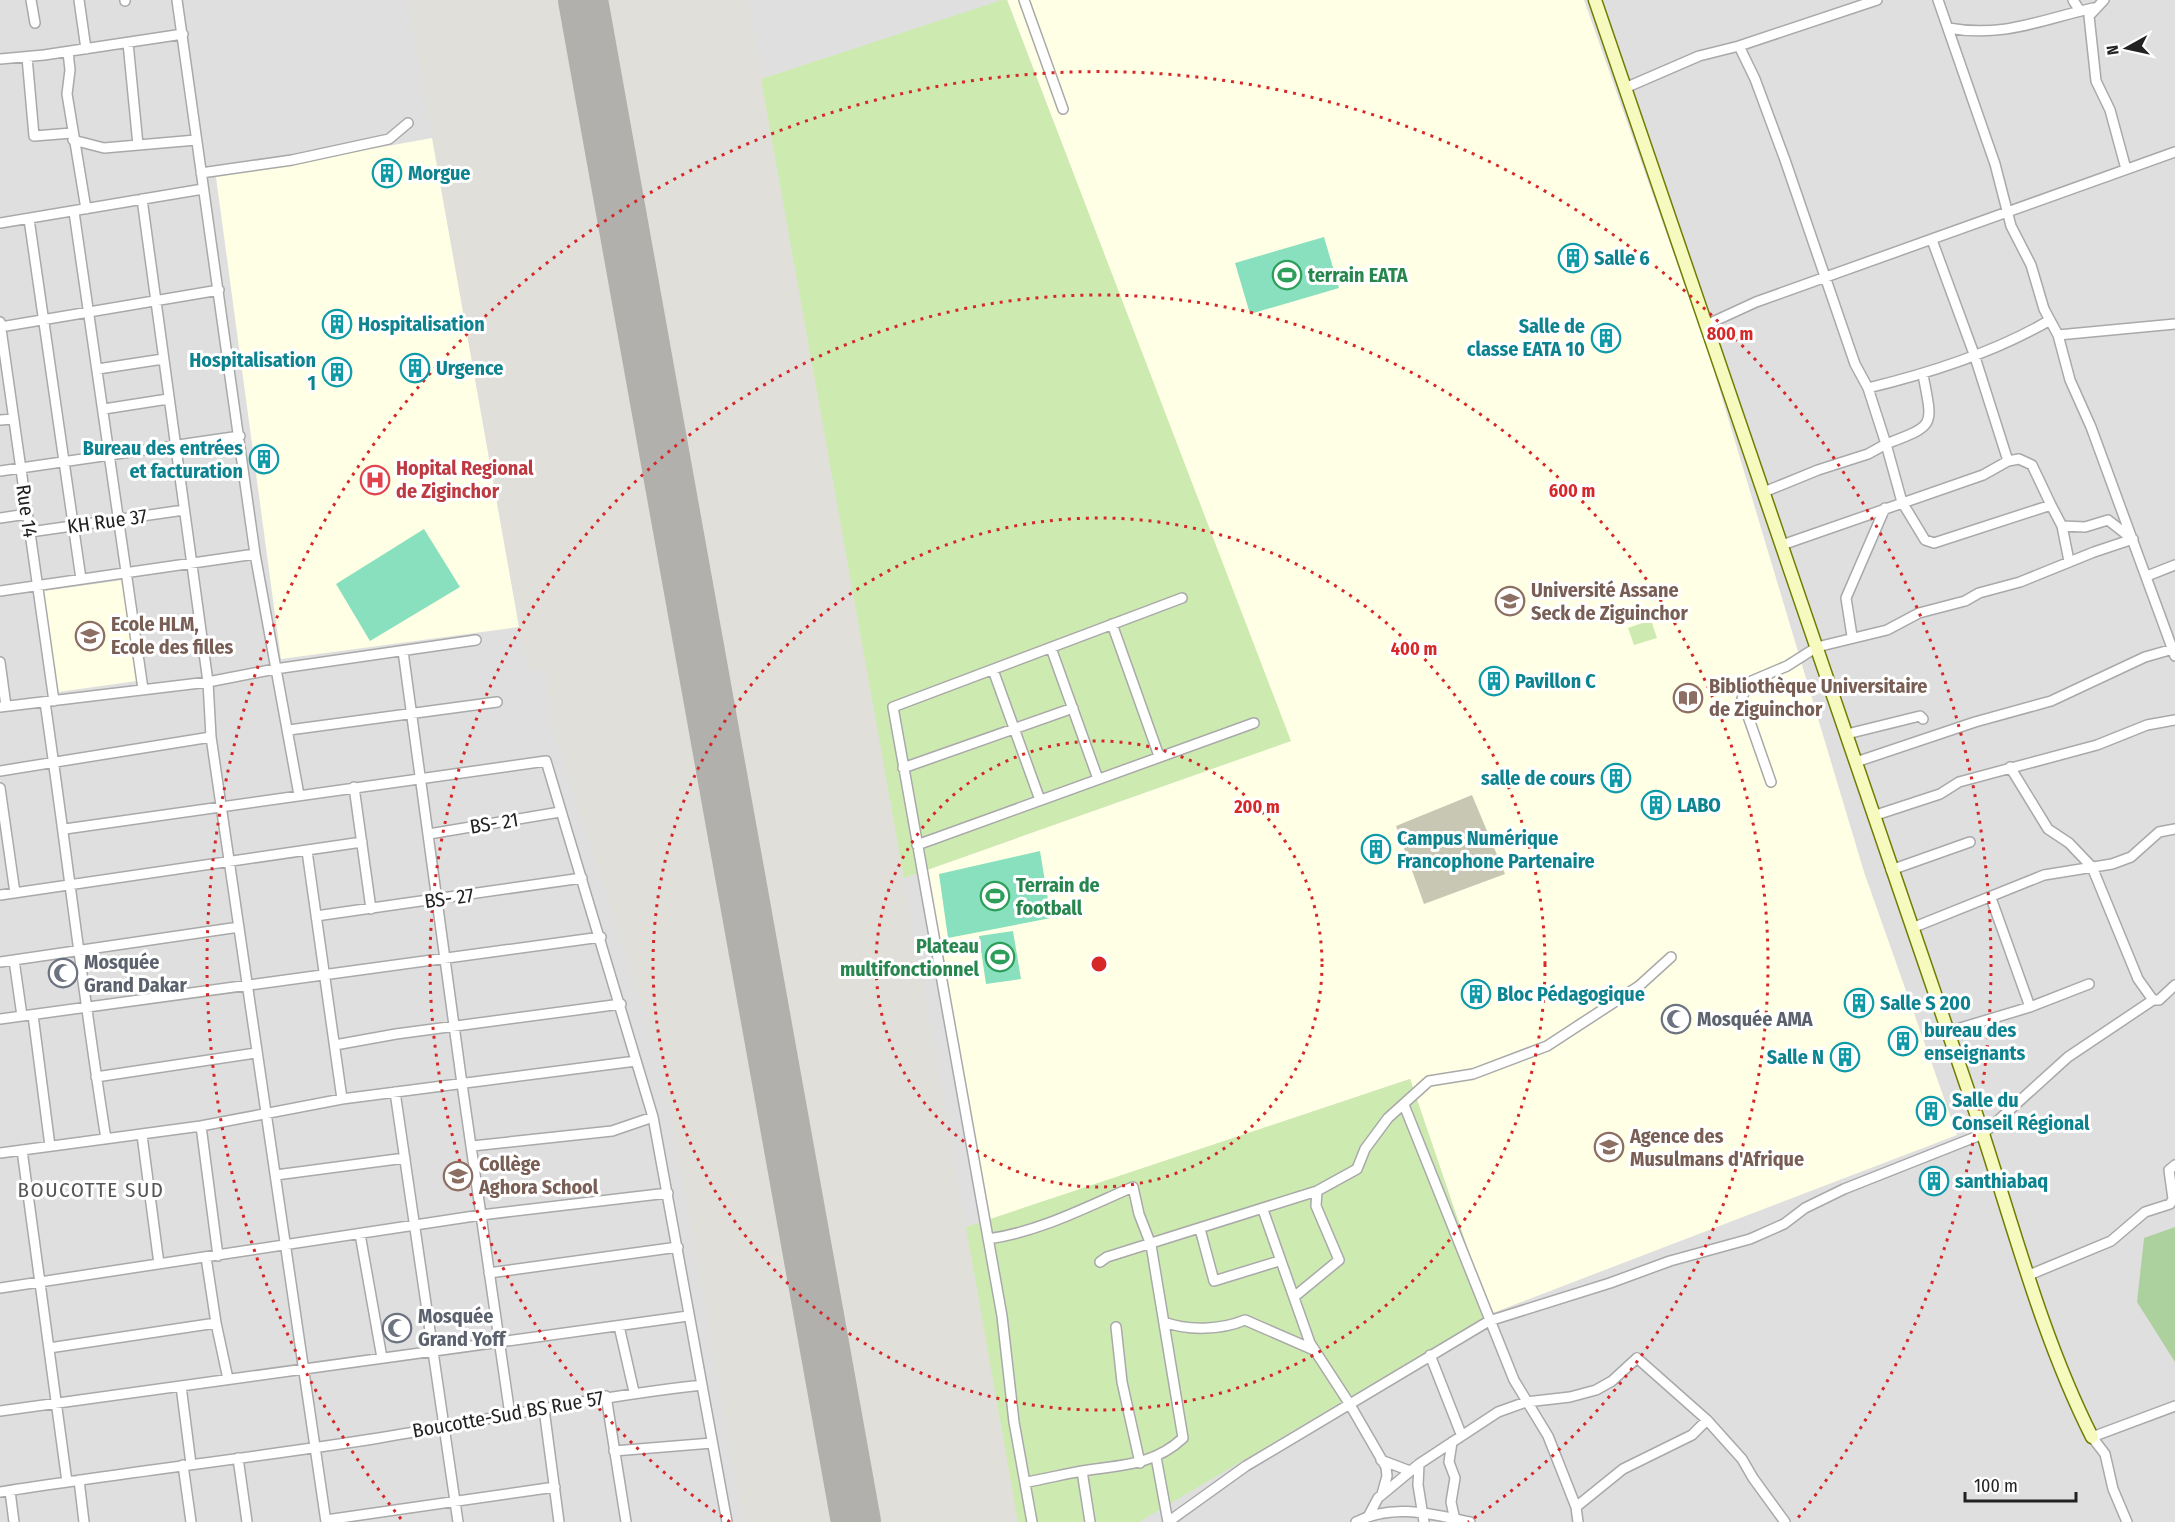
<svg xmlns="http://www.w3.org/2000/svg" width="2175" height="1522" font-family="'Fira Sans Condensed',sans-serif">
	<rect width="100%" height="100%" fill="#f2efe9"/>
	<path fill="#e0dfdf" d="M0,0H2175V1522H0Z"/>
	<path fill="#ffffe5" d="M1007,0H1584L1708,351L1864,872L1957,1135L1490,1314L1410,1079L987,1221L927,870L1290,741Z
		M432,138L519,627L281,659L216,177Z
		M123,580L137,681L58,692L44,591Z"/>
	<path fill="#e1dfda" d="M408,0H748L1018,1522H743L663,1068L551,724L545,669L528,671Z"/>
	<path fill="#c7c7b4" d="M1472,795L1505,874L1424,904L1396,826Z"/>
	<path fill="#cdebb0" d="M1002,0H1007L1291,741L904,878L761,79Z
		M1651,620L1657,638L1634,645L1628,628Z
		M1410,1079L1490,1314L1139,1522H1018L966,1227Z"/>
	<path fill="#add19e" d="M2175,1227V1362L2137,1302L2144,1238Z"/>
	<path fill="#88e0be" d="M1324,237L1339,288L1250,314L1235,263Z
		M424,529L460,587L370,641L336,584Z
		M1040,851L1051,918L948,938L939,874Z
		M1013,931L1021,979L986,984L979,936Z"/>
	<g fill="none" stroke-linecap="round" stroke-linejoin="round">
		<path stroke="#b1b0ac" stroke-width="50" d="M583,0L856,1522"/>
		<g stroke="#a9a9a9" stroke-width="12">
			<path id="street" d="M31,0L35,23
				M79,0L86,49
				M125,0V1
				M177,0L255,554L299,795
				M1024,0L1063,109
				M1938,0L1995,164L2011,226L2031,265L2044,309L2058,335L2070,380L2091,427L2175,656
				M2073,0L2080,11
				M2104,0L2089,16L2096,81L2110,110L2126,169
				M1948,28C2003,38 2040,20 2093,8
				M128,43L138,145
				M1739,46L1755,79L1785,160L1855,364L1868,388L1886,444L1868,454L1818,470L1764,492
				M68,52L70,70L67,94L86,209
				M27,57L34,136L72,133
				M0,59L44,55L183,34
				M1625,88L1699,56L1739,46L1877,0
				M73,140L104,148L196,140
				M201,173L292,160L389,139L408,123
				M142,199L208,682L211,737L326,1522
				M74,212L143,689
				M29,219L81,579
				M0,223L203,189
				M0,322L54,701
				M1706,325L1756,302L2175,152
				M0,327L219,290
				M2058,335L2175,324
				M98,369L163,359
				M1923,375C1933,427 1936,425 1886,444L1902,502L1925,540L1934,543L2051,505L2062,526L2085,527L2108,520L2131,538
				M1868,388C1930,373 1994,353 2050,320
				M104,409L168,399
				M0,420L14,419
				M2008,461L2019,459L2032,465L2051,505
				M0,471L240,436
				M0,518L27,514
				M2062,526L2069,561
				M30,532L184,510
				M1782,545L1983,475L2008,461L1974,354L1932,240
				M2147,576L2175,565
				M0,591L255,554
				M1112,624L1159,756
				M1852,636L1846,598L1885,508
				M1051,648L1098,779
				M403,651L462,1084L510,1415
				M0,662L6,706
				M993,670L1040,800
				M45,702C66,847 83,994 106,1139
				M0,707L208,682L275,669L476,640
				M289,730L497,702
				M1847,734L1920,716L1923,719
				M1856,762L1975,722L2051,701L2145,657L2173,649
				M2010,767L2048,829L2069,843L2092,867L2138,979L2153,1000
				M903,768L1073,708
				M0,771L211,737
				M1771,782L1742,699L1747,683L1787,666L1817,647L1887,630L1919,613L1965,601L1979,593L2020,582L2094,552L2133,539
				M354,787L371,909
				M0,788L15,893
				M1873,816L1940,794L1959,782L2097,745L2147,725L2175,720
				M65,829L546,761L653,1117L727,1522
				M429,834L560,812
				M917,845L1254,723
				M307,851L342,1099
				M1891,870L1970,842
				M0,895L362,842
				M1991,898L2030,1007
				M316,916L582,878
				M1912,928L2044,875L2112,864L2131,857L2159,832L2175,829
				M14,960L22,1016
				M0,962L239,927
				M33,1015L50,1146
				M0,1019L601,937
				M1947,1032L2030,1007L2089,984
				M335,1045L396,1034L621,1004
				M96,1077L256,1053
				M395,1092L458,1522
				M1404,1105L1514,1380L1548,1436L1576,1507
				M201,1126L218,1256
				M142,1135L159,1264
				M472,1146L612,1131L653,1117
				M22,1150L67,1482
				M0,1153L201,1126L342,1099L636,1061
				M276,1175L405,1158
				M1263,1210L1310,1343L1349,1403L1386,1467L1387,1476L1382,1494
				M1200,1229L1214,1281L1279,1261
				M360,1234L382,1358
				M988,1239C1039,1232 1086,1207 1133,1187L1139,1214L1151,1245L1179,1414L1183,1438C1153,1466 1120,1465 1082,1471C1064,1474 1045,1479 1027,1482
				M206,1257L216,1323L228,1379
				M1100,1262L1107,1257L1317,1191
				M489,1273L678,1247
				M2029,1275L2111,1241L2145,1212L2170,1204L2173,1199L2169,1170L2175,1165
				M0,1288L481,1215L668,1193
				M1294,1297L1339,1260L1316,1206L1317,1191L1357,1169L1365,1149L1388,1118L1429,1081L1473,1074L1547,1046L1639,986L1671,957
				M1164,1322C1188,1331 1221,1330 1245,1320L1314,1350
				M619,1326L634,1392
				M1116,1327L1122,1382L1140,1463
				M49,1348L216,1323
				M1430,1355L1461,1434
				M181,1386L191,1464
				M606,1396L626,1522
				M544,1409L559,1522
				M0,1411L688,1316
				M1452,1442L1449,1462L1455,1478L1451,1502L1455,1520
				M614,1451L712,1443
				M1156,1457L1168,1522
				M238,1458L247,1522
				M1381,1460L1410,1471
				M1419,1464L1418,1485L1424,1522
				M183,1465L191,1522
				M1082,1471L1090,1522
				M79,1480L84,1522
				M10,1491L14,1522
				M0,1492C126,1472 253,1458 379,1438C487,1420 593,1397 702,1385
				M1369,1515L1378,1498L1419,1464L1498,1412L1526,1402L1570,1397L1596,1390L1612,1381L1637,1358L1707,1420L1742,1459L1753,1478L1785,1522
				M326,1520L555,1487
				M1032,1522L1014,1422L1002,1316L893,707L1182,598
				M1168,1522L1246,1466L1489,1321L1610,1283L1670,1261L1750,1239L1784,1224L1805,1208L1844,1189L1983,1134L2068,1057L2153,1000H2159L2175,985
				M1356,1522C1393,1503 1431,1514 1470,1522
				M1578,1522L1576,1507L1623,1469L1692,1435L1707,1420
				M2127,1522L2113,1489L2105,1454L2092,1437L2175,1406"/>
		</g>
		<g stroke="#707d05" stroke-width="15">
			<path id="secondary" d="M1595,0L1983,1134C2016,1236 2044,1342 2092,1437"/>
		</g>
		<use href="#street" stroke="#fff" stroke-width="9"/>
		<use href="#secondary" stroke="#f7fabf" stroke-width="12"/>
	</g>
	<g fill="none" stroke="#d62828" stroke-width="3" stroke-dasharray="3 6">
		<circle cx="1099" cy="964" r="223"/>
		<circle cx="1099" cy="964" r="446"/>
		<path d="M730 1522A669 669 0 1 1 1468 1522"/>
		<path d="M401 1519A892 892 0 1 1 1797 1519"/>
	</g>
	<defs>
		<g id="building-ring" transform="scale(1.5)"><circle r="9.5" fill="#fff" stroke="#0f9aa8" stroke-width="1.5"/><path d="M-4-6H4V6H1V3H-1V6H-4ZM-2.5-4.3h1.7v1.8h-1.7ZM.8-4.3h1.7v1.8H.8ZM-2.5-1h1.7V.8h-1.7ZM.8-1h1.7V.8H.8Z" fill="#0f9aa8"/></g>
		<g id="stadium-ring" transform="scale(1.5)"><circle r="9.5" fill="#fff" stroke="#2e9e5b" stroke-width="1.5"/><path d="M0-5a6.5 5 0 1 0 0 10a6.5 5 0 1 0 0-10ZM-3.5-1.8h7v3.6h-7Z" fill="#2e9e5b"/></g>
		<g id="hospital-ring" transform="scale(1.5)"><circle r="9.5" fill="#fff" stroke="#e0444e" stroke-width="1.5"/><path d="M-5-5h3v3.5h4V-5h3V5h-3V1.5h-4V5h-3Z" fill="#e0444e"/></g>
		<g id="university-ring" transform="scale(1.5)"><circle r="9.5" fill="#fff" stroke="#8d6e63" stroke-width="1.5"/><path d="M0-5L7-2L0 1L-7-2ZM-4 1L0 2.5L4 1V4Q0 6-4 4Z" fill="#8d6e63"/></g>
		<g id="school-ring" transform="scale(1.5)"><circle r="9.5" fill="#fff" stroke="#8d6e63" stroke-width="1.5"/><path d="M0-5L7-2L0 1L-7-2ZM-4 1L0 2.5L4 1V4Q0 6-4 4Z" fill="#8d6e63"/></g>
		<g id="library-ring" transform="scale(1.5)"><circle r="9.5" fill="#fff" stroke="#8d6e63" stroke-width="1.5"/><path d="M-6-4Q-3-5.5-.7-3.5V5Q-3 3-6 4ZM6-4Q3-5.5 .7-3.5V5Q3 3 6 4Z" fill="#8d6e63"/></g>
		<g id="mosque-ring" transform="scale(1.5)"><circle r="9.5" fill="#fff" stroke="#6b7280" stroke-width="1.5"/><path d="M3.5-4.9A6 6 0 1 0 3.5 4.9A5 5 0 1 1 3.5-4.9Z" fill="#6b7280"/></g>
	</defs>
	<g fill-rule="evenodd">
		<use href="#building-ring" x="387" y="173"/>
		<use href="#building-ring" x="1573" y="258"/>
		<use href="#stadium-ring" x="1287" y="275"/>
		<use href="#building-ring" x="337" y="324"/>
		<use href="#building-ring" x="1606" y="338"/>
		<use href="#building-ring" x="415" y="368"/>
		<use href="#building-ring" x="337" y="372"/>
		<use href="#building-ring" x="264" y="459"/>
		<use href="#hospital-ring" x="375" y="480"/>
		<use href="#university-ring" x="1510" y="601"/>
		<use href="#school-ring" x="90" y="636"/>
		<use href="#building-ring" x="1494" y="681"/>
		<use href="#library-ring" x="1688" y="698"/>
		<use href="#building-ring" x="1616" y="778"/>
		<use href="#building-ring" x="1656" y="805"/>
		<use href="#building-ring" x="1376" y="849"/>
		<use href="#stadium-ring" x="995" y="896"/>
		<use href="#stadium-ring" x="1000" y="957"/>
		<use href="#mosque-ring" x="63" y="973"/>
		<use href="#building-ring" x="1476" y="994"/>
		<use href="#building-ring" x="1859" y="1003"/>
		<use href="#mosque-ring" x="1676" y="1019"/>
		<use href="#building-ring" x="1903" y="1041"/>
		<use href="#building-ring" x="1845" y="1057"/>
		<use href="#building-ring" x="1931" y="1111"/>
		<use href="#school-ring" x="1609" y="1147"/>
		<use href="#school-ring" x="458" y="1176"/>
		<use href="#building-ring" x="1934" y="1181"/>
		<use href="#mosque-ring" x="397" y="1328"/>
	</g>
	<g text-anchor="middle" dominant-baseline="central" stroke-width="6" stroke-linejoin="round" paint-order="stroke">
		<g font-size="20" font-weight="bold" fill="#0d838f" stroke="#fff" text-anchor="start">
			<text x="408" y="173">Morgue</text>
			<text x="1594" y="258">Salle 6</text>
			<text x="358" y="324">Hospitalisation</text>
			<text x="1585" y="326" text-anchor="end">Salle de<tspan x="1585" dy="23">classe EATA 10</tspan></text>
			<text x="316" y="360" text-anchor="end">Hospitalisation<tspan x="316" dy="23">1</tspan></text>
			<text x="436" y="368">Urgence</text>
			<text x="243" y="448" text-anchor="end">Bureau des entrées<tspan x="243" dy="23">et facturation</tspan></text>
			<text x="1515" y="681">Pavillon C</text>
			<text x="1595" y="778" text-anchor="end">salle de cours</text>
			<text x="1677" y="805">LABO</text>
			<text x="1397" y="838">Campus Numérique<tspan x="1397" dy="23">Francophone Partenaire</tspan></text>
			<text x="1497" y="994">Bloc Pédagogique</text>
			<text x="1880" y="1003">Salle S 200</text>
			<text x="1924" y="1030">bureau des<tspan x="1924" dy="23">enseignants</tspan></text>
			<text x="1824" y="1057" text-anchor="end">Salle N</text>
			<text x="1952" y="1100">Salle du<tspan x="1952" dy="23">Conseil Régional</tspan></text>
			<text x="1955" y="1181">santhiabaq</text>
		</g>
		<g font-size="20" font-weight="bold" fill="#27864d" stroke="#fff" text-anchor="start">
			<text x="1308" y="275">terrain EATA</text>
			<text x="1016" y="885">Terrain de<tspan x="1016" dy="23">football</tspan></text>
			<text x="979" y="946" text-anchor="end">Plateau<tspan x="979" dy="23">multifonctionnel</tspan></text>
		</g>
		<g font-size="20" font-weight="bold" fill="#be3a42" stroke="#fff" text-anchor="start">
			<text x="396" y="468">Hopital Regional<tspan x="396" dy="23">de Ziginchor</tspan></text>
		</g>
		<g font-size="20" fill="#222" stroke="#fff">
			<text transform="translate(27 511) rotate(82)">Rue 14</text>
			<text transform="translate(107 521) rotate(-8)">KH Rue 37</text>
			<text transform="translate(494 823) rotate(-9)">BS- 21</text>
			<text transform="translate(449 898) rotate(-8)">BS- 27</text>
			<text transform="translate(508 1414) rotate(-10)">Boucotte-Sud BS Rue 57</text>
		</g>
		<g font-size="20" font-weight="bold" fill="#785e54" stroke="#fff" text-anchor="start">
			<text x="1531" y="590">Université Assane<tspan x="1531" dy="23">Seck de Ziguinchor</tspan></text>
			<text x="111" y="624">Ecole HLM,<tspan x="111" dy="23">Ecole des filles</tspan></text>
			<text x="1709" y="686">Bibliothèque Universitaire<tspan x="1709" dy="23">de Ziguinchor</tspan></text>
			<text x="1630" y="1136">Agence des<tspan x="1630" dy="23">Musulmans d'Afrique</tspan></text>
			<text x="479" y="1164">Collège<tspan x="479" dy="23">Aghora School</tspan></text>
		</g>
		<g font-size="20" font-weight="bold" fill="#5b616d" stroke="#fff" text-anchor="start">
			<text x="84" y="962">Mosquée<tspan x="84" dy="23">Grand Dakar</tspan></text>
			<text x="1697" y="1019">Mosquée AMA</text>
			<text x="418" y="1316">Mosquée<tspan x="418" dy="23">Grand Yoff</tspan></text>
		</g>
		<g font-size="21" letter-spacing="1.5" fill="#555" stroke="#fff">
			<text x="91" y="1190">BOUCOTTE SUD</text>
		</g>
	</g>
	<circle cx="1099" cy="964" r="9" fill="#d62828" stroke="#fff" stroke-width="3"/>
	<g font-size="18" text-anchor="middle" font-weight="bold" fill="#d62828" stroke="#fff" stroke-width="6" stroke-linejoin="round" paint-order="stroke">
		<text x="1730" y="340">800 m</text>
		<text x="1572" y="497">600 m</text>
		<text x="1414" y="655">400 m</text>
		<text x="1257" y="813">200 m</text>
	</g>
	<g transform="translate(2127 48) rotate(262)" stroke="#ffffff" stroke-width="4.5" paint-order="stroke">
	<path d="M0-4.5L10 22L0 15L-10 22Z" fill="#222222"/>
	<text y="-9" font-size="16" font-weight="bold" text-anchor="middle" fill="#222222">N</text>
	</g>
	<path d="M1965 1492v9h111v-9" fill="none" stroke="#222222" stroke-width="3"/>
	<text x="1974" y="1492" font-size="18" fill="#222222" stroke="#ffffff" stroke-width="4.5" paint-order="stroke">100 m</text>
</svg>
